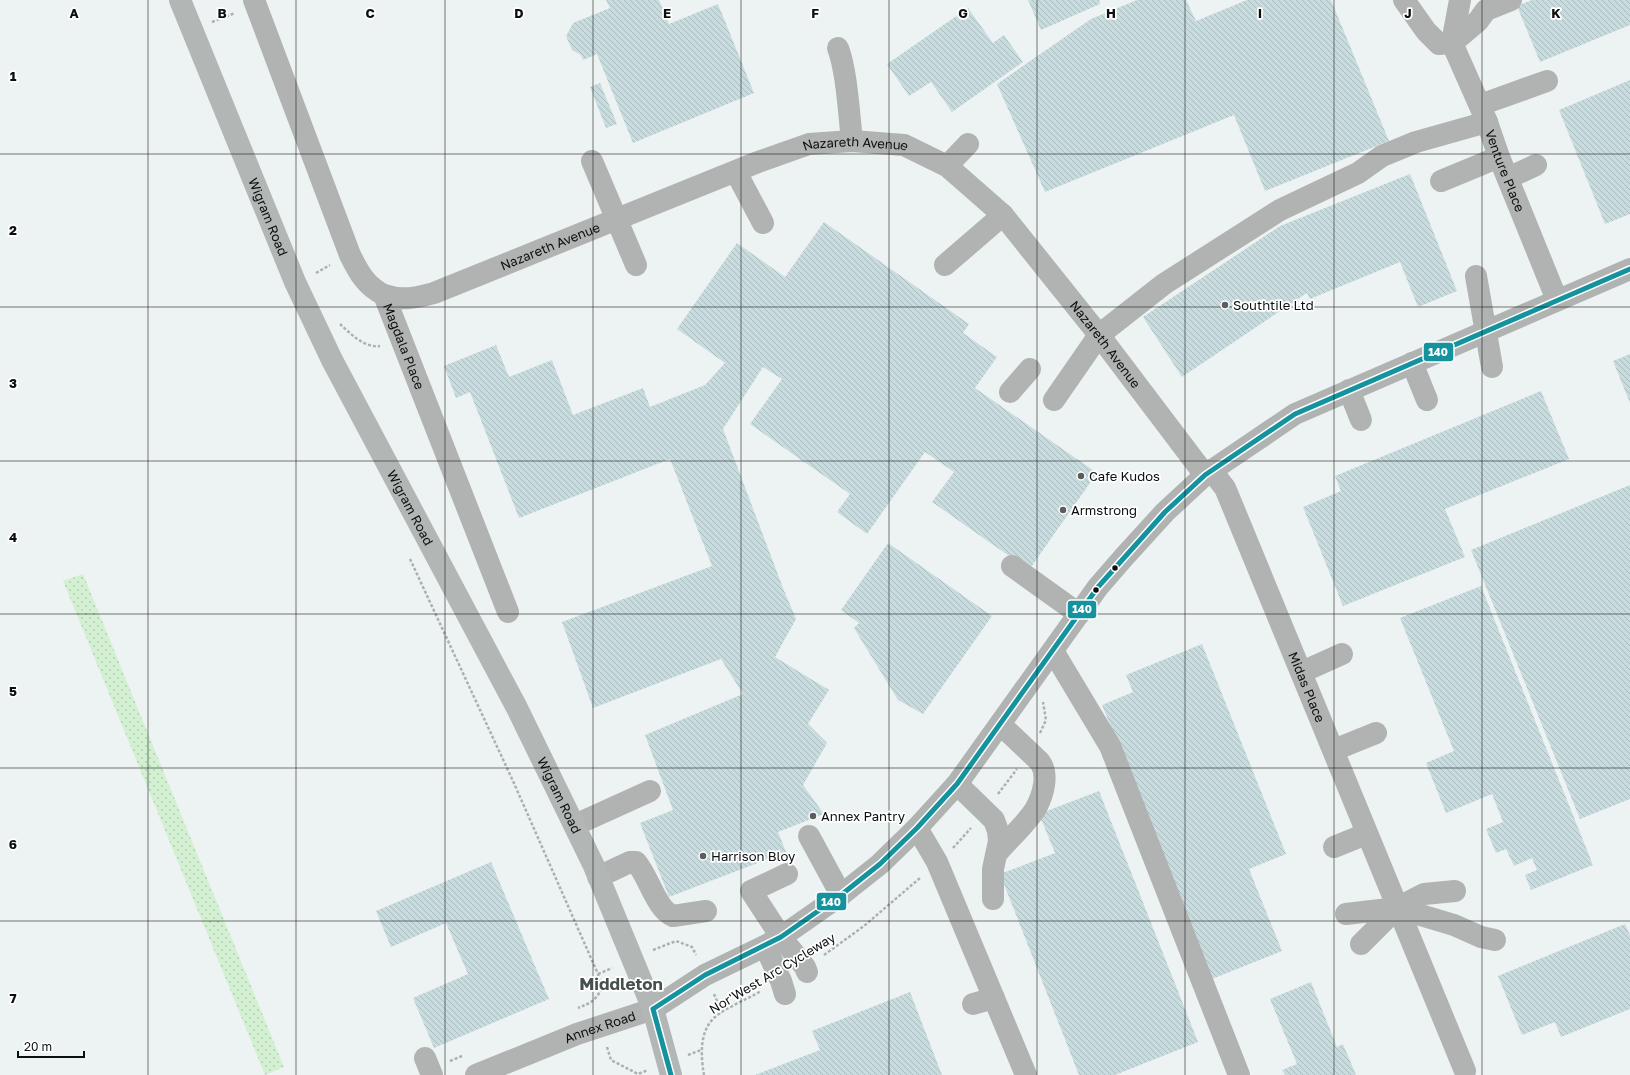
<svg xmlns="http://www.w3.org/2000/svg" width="1630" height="1075" font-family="'Golos Text',sans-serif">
	<defs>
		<pattern id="grass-dots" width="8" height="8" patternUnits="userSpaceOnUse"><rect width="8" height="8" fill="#d3f0d3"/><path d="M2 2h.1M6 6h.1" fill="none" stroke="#b4cdb4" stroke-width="1.8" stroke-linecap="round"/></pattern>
		<pattern id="building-back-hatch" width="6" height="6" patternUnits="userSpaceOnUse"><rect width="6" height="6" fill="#c8dcdf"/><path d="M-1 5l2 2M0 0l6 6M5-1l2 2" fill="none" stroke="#aabcbe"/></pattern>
	</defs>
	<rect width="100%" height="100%" fill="#edf3f2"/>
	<path fill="url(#grass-dots)" d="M83,574L284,1067L265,1075L63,581Z"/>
	<path fill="url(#building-back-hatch)" d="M606,0H659L669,24L718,4L754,93L633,143L597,54L583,60L581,55L572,50L566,36L573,23L610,8Z
		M1028,0H1099L1100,4L1041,30Z
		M1137,0H1186L1196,21L1247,0H1331L1389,141L1265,191L1234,115L1045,192L997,84L1091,19Z
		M1532,0H1630V25L1540,62L1517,6Z
		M968,8L993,43L1004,35L1023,62L952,112L931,82L909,96L887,64Z
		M1630,80V214L1605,224L1559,110Z
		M600,83L617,124L606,128L590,87Z
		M1410,174L1457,291L1418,307L1400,262L1310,299L1307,293L1182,377L1143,317L1280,226Z
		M824,222L969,324L963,333L997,357L975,388L1097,473L1029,570L932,502L954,472L925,452L867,534L837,512L850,494L750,424L782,379L763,367L723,429L783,588L796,619L775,657L829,690L808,724L827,743L803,785L824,814L778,832L786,852L669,897L640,823L673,810L645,735L743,694L721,659L593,708L562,622L712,566L670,459L519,518L470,392L456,398L444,366L496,345L509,377L552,360L573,415L643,388L650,407L705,385L725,363L677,329L737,243L785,277Z
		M1630,354V403L1613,361Z
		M1541,391L1569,459L1445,509L1465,557L1343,606L1303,507L1341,491L1335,476Z
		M1630,485V799L1580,819L1471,550Z
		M888,543L992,616L923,714L898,700L854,628L859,623L841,610Z
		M1481,586L1593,865L1531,890L1525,875L1537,870L1532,858L1514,866L1506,849L1496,853L1486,829L1503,822L1492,794L1446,813L1426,763L1454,751L1400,618Z
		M1202,644L1286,854L1249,869L1282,951L1212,979L1102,705L1133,692L1126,675Z
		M1099,791L1198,1042L1115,1075H1079L1000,874L1055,853L1039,814Z
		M491,862L549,999L434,1048L413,998L468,974L446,923L391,947L376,911Z
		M1625,924L1630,935V1009L1561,1037L1555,1022L1522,1035L1498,976Z
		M1311,982L1337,1047L1343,1044L1356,1075H1285L1282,1070L1297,1064L1270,999Z
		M910,992L942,1075H755L820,1050L812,1031Z"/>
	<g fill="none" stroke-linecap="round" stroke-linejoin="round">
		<path stroke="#adb0b0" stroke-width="2.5" stroke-dasharray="3 2" stroke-linecap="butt" d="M212,22L235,13
			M316,273L330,265
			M340,324C351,334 364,348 380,346
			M410,559L513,781L598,974L601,990C594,1002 590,1003 578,1008
			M1040,733L1046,720L1043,702
			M998,794L1017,769
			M953,848L971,828
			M653,950L676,941L692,947L696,955
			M824,955L864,926L920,878
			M598,974L612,968
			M714,994L722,1013
			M607,1047L611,1060L638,1074L648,1070
			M688,1055L701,1050
			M450,1061L462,1056
			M704,1075C701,1058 699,1033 713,1019C722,1009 748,999 761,991"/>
		<g stroke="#b1b3b2" stroke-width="22">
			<path id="s1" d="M254,0L350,255C359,273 366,286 384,295L508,612"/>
			<path d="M1404,0L1426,31L1439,44L1452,43L1460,0"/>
			<path id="s2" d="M1511,0L1486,10L1478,21L1452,43L1487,122L1499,157L1557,300"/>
			<path d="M838,48C847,72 849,115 852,141"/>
			<path d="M1480,105L1547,81"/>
			<path d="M592,161L636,265"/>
			<path d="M947,166L968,144"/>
			<path d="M736,172L763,223"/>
			<path d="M1508,178L1536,165"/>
			<path d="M1441,181L1499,157"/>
			<path d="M945,265L1003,215"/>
			<path d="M1476,276L1492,367"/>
			<path id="s3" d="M384,295C402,301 416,298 434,293L758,162L809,144L852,141L904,145L947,166L1003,215L1099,335L1205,475"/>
			<path d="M1412,363L1427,400"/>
			<path d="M1349,390L1361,420"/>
			<path d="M1010,392L1030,369"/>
			<path d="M1054,400L1099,335L1164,284L1280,210L1358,173L1382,156L1416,142L1487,122"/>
			<path id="s4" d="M1211,470L1225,488L1228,495L1465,1071"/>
			<path d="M1012,566L1079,614"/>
			<path d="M1053,651L1110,746L1239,1075"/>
			<path d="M1302,672L1342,654"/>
			<path d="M1334,750L1376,733"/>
			<path d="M957,784L994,820L998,831L999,841L993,869V899"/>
			<path d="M575,825L650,791"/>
			<path d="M917,828L937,862L1026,1075"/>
			<path d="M809,836L841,895"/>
			<path d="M1334,847L1366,834"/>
			<path d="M997,853C1007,841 1029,821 1036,808C1043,795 1049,775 1040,762L1000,724"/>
			<path d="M787,874L751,891L781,937L805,967L807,972"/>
			<path d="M598,877L630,862H636C649,877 656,909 673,916L706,911"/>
			<path d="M1455,891L1424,894L1397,908L1454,925L1481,937L1495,940"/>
			<path d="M1346,914L1397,908L1361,944"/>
			<path d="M765,946L781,981L785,994"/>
			<path d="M973,1004L994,998"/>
			<path d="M425,1058L432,1075"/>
			<path id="s5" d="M476,1075L577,1034L653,1009L705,975L765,946L781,937L841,895L880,864L917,828L957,784L1098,587L1124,557L1165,512L1205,475L1295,414L1630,269"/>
		</g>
		<path stroke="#b2b6b5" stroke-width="22" id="s6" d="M180,0L295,282L332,360L517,708L594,866L653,1009L671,1075"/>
		<g stroke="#fff" stroke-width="8">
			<path id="bus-1" d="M653,1009L705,975L781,937L841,895L880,864L917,828L957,784L1098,587L1165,512L1205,475L1295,414L1630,269
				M653,1009L671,1075"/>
		</g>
		<use href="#bus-1" stroke="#14939e" stroke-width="5"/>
	</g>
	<path fill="none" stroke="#0b0f0f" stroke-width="1" stroke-opacity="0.55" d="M148,0V1075M296,0V1075M445,0V1075M593,0V1075M741,0V1075M889,0V1075M1037,0V1075M1185,0V1075M1334,0V1075M1482,0V1075M0,154H1630M0,307H1630M0,461H1630M0,614H1630M0,768H1630M0,921H1630"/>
	<g fill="#5a5f5e" stroke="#fff" stroke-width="1.5">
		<circle cx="1225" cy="305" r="4"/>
		<circle cx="1081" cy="476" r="4"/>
		<circle cx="1063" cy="510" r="4"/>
		<circle cx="813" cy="816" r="4"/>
		<circle cx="703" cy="856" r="4"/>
	</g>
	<g fill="#0b0f0f" stroke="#fff" stroke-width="1.5">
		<circle cx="1115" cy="568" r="3.5"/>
		<circle cx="1096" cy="590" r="3.5"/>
	</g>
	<g text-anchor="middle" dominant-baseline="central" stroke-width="3.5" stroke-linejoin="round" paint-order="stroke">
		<g font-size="13" fill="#0b0f0f" stroke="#fff">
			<text stroke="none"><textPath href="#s3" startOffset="501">Nazareth Avenue</textPath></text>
			<text stroke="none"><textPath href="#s2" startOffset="213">Venture Place</textPath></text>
			<text stroke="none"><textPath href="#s6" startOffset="234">Wigram Road</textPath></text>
			<text stroke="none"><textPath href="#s3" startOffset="176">Nazareth Avenue</textPath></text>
			<text stroke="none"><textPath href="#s3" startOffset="837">Nazareth Avenue</textPath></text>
			<text stroke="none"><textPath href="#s1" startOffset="381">Magdala Place</textPath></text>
			<text stroke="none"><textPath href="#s6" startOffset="558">Wigram Road</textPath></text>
			<text stroke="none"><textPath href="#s4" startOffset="238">Midas Place</textPath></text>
			<text stroke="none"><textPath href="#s6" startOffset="882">Wigram Road</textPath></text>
			<text transform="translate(772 973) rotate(-31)">Nor'West Arc Cycleway</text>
			<text stroke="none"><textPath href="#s5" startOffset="133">Annex Road</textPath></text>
		</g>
		<g font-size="13" fill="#0b0f0f" stroke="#fff" text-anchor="start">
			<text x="1233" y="305">Southtile Ltd</text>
			<text x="1089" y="476">Cafe Kudos</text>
			<text x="1071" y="510">Armstrong</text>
			<text x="821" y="816">Annex Pantry</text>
			<text x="711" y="856">Harrison Bloy</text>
		</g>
		<g font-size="17" font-weight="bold" fill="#46504f" stroke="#fff">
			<text x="621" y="983">Middleton</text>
		</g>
	</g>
	<g font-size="13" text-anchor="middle" font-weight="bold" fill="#0b0f0f" stroke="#fff" stroke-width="3.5" stroke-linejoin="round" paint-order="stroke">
		<text x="74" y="18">A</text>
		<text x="222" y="18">B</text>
		<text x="370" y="18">C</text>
		<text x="519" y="18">D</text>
		<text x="667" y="18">E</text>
		<text x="815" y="18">F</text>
		<text x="963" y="18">G</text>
		<text x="1111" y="18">H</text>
		<text x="1260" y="18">I</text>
		<text x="1408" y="18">J</text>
		<text x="1556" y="18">K</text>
		<text x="13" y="81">1</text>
		<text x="13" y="235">2</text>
		<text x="13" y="388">3</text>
		<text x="13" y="542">4</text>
		<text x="13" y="696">5</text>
		<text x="13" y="849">6</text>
		<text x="13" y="1003">7</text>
	</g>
	<g stroke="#fff" stroke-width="1.5">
		<rect x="1423" y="342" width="31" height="20" rx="4" fill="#14939e"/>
		<rect x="1067" y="600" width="30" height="19" rx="4" fill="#14939e"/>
		<rect x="816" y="892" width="31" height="19" rx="4" fill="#14939e"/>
	</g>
	<g font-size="11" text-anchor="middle" font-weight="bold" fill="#fff">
		<text x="1438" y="356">140</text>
		<text x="1082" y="613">140</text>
		<text x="831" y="906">140</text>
	</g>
	<path d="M18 1051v6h66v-6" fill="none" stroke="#0b0f0f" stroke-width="2"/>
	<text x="24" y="1051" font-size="12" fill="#0b0f0f" stroke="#ffffff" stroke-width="3" paint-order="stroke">20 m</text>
</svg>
